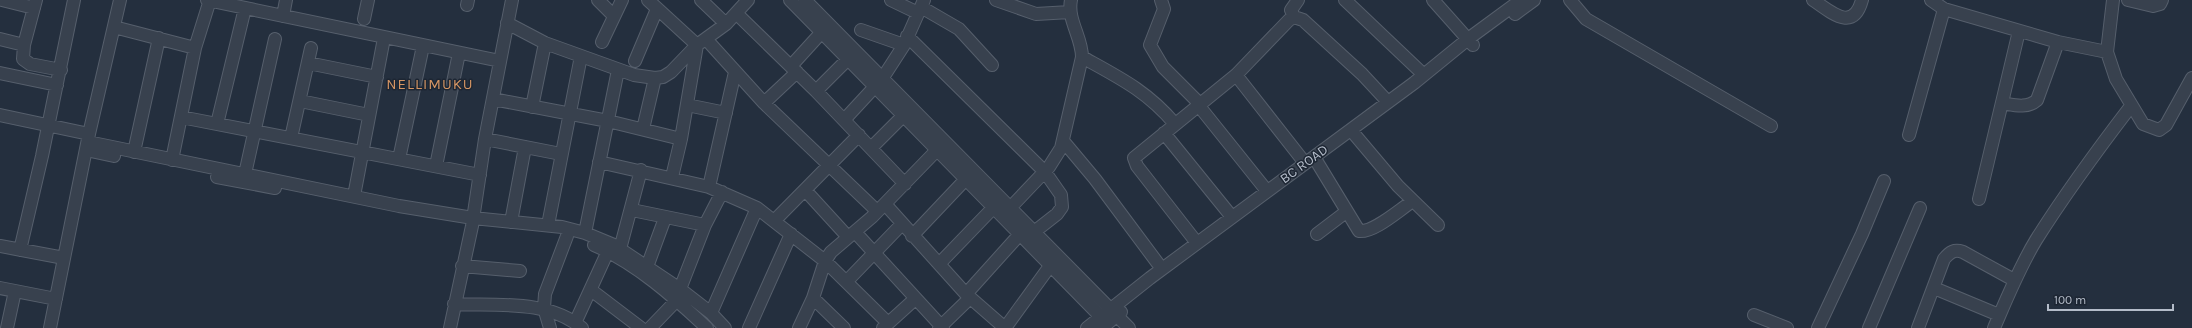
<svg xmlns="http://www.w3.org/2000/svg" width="2192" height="328" font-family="Karla,sans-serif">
	<rect width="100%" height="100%" fill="#242f3e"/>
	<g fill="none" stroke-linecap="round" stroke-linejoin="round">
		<g stroke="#565f6c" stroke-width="14">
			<path id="minor" d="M2,0L34,8
				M36,0L24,45L23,59L30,64L61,70
				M207,0L500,61
				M598,0L614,16
				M648,0L697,45L681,139L672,177
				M701,0L726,24
				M790,0L1107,323
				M805,0L1129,328
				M891,0L918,13
				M996,0L1036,14L1070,12
				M1161,0L1164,9L1150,45L1163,67L1200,104L1199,106L1267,191
				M1345,0L1424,75
				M1433,0L1473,45
				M1570,0L1586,19L1771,126
				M1813,0C1831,12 1853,33 1862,0
				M1931,0L1944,9L2058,42L2107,52
				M2113,0L2107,52L2116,79L2143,124L2159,130L2166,125L2192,78
				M2128,0L2153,6L2160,4L2162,0
				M467,5L468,0
				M921,7L959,29L992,65
				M737,14L816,91L905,184
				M1515,14L1534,0
				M283,16L286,0
				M1294,17L1291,10L1298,0
				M364,19L368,0
				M507,23L545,43L634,75L655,78L663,77L671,72L697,45L726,24L748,0
				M114,27L195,48
				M861,30L904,45
				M907,36L1045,172L1061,195L1062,207L1057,214L1034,232
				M0,39L24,45
				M706,39L764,103L877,211
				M602,42L622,0
				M1082,57C1120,78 1147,91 1175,124
				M635,61L657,9
				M308,63L377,77
				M791,66L821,33
				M0,73L57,85
				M1236,75L1305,163
				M816,91L848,59
				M493,99L608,121L681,139
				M300,101L369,115
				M764,103L797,72
				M2002,103C2014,105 2027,109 2037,100L2058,42
				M687,105L726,113
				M532,107L545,43
				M0,115L89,134
				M181,117L480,175
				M844,120L882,79L904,45L924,0
				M217,124L245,8
				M643,129L655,78
				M1164,133L1232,217
				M1355,135L1398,186L1438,225
				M1909,135L1944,9
				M291,138L311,48
				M485,139L561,154
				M88,142L399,206L473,218L562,227L585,233L614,245L680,289L711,313L725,328
				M1064,142L1095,179L1162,269
				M871,148L903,116
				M86,150L114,156
				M134,152L159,38
				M399,159L423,46
				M172,160L195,48L210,0
				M599,162L709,187L757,208L825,261L888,323
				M1317,162L1359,231C1374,233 1400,209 1413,201
				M436,166L459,53
				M245,174L275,39
				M217,177L275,188
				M709,187L735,72
				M805,190L848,237
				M354,196L384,38
				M1979,199L2019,31
				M885,204L966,294L1005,328
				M1010,208L1049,167L1061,148L1082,57C1082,37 1067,20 1071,0
				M632,210L705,225
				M775,220L859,135
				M511,222L525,147
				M548,225L581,56
				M855,232L943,328
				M585,233L618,70
				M1317,234L1346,212
				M912,236L965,180
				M1197,243L1137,166L1134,158L1236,75L1289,20L1294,17L1303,20L1362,74L1388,102
				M594,245C636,263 674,297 707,328
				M0,246L64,258
				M620,249L641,170
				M20,250L42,156L74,0
				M939,264L993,208
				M462,266L520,271
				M647,267L665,218
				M847,281L902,224
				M0,288L56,299
				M1934,288L1999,315
				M680,289L705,225L722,192
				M591,290L641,328
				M966,294L1020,234
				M813,298L844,328
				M454,304C496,306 548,299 582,328
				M711,313L757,208
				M1754,315L1787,328
				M575,323L608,251
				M7,328L15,291
				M50,328L89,134L120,0
				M450,328L472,226L485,139L512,0
				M550,328L544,308L545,294L567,236
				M650,328L676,301
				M749,328L791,234
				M799,328L813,298L825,261L831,252L872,217L937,150L942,146
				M883,328L915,299
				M939,328L970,298
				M1005,328L1050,266
				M1087,328L1150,278L1414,83L1468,39L1521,0
				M1102,328L1121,312
				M1818,328L1862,234L1884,181
				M1869,328L1920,208
				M1918,328L1944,259C1950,252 1954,249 1963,252L2014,280
				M1994,328C2007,298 2019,268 2036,240C2065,194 2098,149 2131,106"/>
		</g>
		<use href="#minor" stroke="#38414e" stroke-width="12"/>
	</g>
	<g text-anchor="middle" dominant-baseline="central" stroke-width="3" stroke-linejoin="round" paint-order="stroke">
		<g font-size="14" fill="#b4bcc9" stroke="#1d2633">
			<text transform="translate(1304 164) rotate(-36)">BC ROAD</text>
		</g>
		<g font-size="15" letter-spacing="1" fill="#d59563" stroke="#1d2633">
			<text x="430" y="84">NELLIMUKU</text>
		</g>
	</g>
	<path d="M2048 304v6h125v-6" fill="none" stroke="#b4bcc9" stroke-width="2"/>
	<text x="2054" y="304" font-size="12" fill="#b4bcc9" stroke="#1d2633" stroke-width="3" paint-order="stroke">100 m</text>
</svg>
